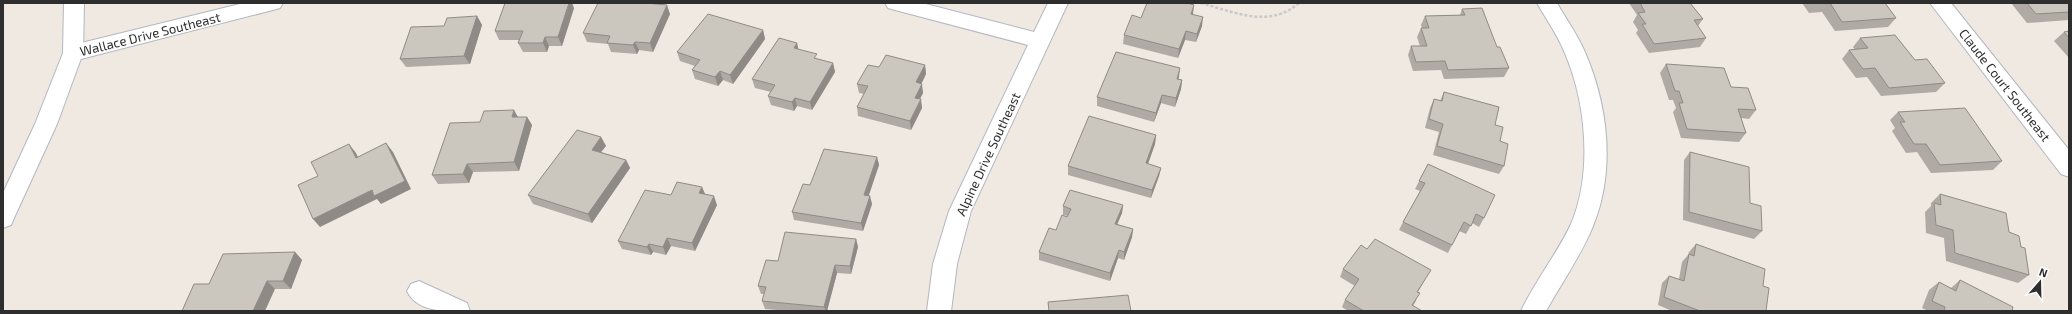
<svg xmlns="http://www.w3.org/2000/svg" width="2072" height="314" font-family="'Exo 2',sans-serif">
	<rect width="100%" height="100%" fill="#efe9e1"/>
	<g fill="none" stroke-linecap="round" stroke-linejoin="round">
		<g stroke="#b4b7c1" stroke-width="2">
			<path id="street" d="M244,3H283L280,8L273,10L73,61L66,58L63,53L66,48L73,45Z
				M885,3H922L1034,32L1048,3H1068L971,211L957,264L951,311H927L933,264L949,211L1028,45L895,10L888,8Z
				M1537,3H1557C1566,19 1577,34 1584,50C1608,104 1616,170 1593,226C1582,254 1561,284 1546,311H1521C1535,281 1557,254 1571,224C1593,172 1586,101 1564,51C1557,34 1546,19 1537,3Z
				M1930,3H1951L2069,150V177L2061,174Z
				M419,281L467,303L470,311C449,311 418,314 407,291L411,284Z"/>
		</g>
		<g stroke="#b4b7c1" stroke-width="2">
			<path id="secondary" d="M64,3H84L83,53L57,124L14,218L11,225L3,228V193L35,124L63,53Z"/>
		</g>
		<path stroke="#c9c9c9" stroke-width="2.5" stroke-dasharray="3 2" stroke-linecap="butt" d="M1201,3C1234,12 1269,29 1299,3"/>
		<use href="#street" fill="#fff" fill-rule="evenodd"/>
		<use href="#secondary" fill="#fff" fill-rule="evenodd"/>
	</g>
	<path fill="#afaba4" d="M1412,3H1470L1413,4Z
		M1629,3H1690L1703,19L1698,26L1706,38L1700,47L1649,53L1636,33L1638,30L1633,22L1637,15Z
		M1802,3H1885L1896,18L1888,27L1835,31L1822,12L1809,13Z
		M2011,3H2069V20L2027,23Z
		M574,8L562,46H549L547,52H523L518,43L519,40H499L495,31Z
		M1462,9L1497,47L1509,68L1504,77L1444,79L1441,70L1413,71L1408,55L1411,46H1420L1417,37L1421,28H1422L1421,25L1425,16L1460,15Z
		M670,14L653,52L639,50L637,54L611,52L608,44L587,42L583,33Z
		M1192,14L1202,26L1196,42L1185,40L1178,58L1123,44L1124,35L1141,18Z
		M477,16L482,25L470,64L406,67L400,59Z
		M763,30L765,39L733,84L723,80L718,86L695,79L692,70L695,66L680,61L677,52Z
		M2069,31V58L2054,41L2064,32Z
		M1860,38L1915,60L1945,83L1936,92L1881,96L1867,77L1856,78L1842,59L1849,50H1855L1853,47Z
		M797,43L798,49L818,59L833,63L835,72L812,110L797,106L794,111L771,105L768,96L771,92L755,88L752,79Z
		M1666,64L1731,87L1756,110L1749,119L1741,118L1746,133L1739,142L1681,138L1673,112L1676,108L1673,100H1669L1660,73Z
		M925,65L926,74L921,84L923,93L920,99L922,108L911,130L858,116L857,107L864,94L859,93L857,84L879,67Z
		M1179,77L1178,79L1182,80L1181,89L1175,107L1161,103L1154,122L1097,106V97Z
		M1444,92L1495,125L1500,141L1504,166L1499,174L1433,155L1439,132L1425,128L1430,108L1434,99L1440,101Z
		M1898,112L2002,161L1993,170L1931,173L1917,152L1906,153L1892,131L1895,128L1890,120Z
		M518,117H527L532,125L519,171L473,172L469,183L438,184L432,175L480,122Z
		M1156,135L1155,144L1148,164L1161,168L1159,176L1151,198L1068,175V166Z
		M601,137L606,146L601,152L626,160L630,168L592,223L533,204L528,195Z
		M1690,152L1750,203L1762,231L1754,239L1683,220L1684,160Z
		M877,157L879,165L869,195L872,204L863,231L794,220L792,212L810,185Z
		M1428,164L1484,218L1479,227L1472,223L1466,234L1459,231L1448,253L1399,230L1403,222L1420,191L1415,189Z
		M702,187L705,195L717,205L695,251L671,246L666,255L653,252L651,255L622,249L618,241L671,195Z
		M1940,194L2009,232L2021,247L2029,275L2018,283L1946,261L1944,238L1926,233L1925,212L1931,206V203Z
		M1123,205L1122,213L1117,224L1133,229L1132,237L1124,260L1118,258L1110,281L1039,260V252L1056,230L1067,217L1068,216L1063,215V206Z
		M856,239L858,247L851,274L837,273L827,311H790L765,309L762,301L764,294H761L758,286L778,261Z
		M1696,244L1763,286L1766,311H1672L1658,305L1662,283L1669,276L1679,279L1682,262L1688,255L1689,252Z
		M1367,249L1426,278L1418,292L1416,301L1413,306L1422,311H1348L1342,307L1345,300L1355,286L1340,277L1343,269Z
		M295,252L302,260L291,289H275L209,284Z
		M1960,280L2012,311H1928L1922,308L1929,290L1939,282L1951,288Z"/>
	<path fill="#8e8b86" d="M569,3H572L574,8L562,46L558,37Z
		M667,5L670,14L653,52L650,43Z
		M1194,5L1193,14L1189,23L1191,14Z
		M477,16L482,25L470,64L464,56Z
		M1203,17L1202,26L1196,42L1197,34Z
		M763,30L765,39L733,84L730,75Z
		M1186,31L1185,40L1178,58L1179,49Z
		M545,37L549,46L547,52L543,43Z
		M635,42L639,50L637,54L633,45Z
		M797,43L799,52L794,48Z
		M833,63L835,72L812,110L810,102Z
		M925,65L926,74L918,91L916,82Z
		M1180,68L1179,77L1176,88L1177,79Z
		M720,71L723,80L718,86L715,77Z
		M1182,80L1181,89L1175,107L1176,98Z
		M922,84L923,93L916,106L915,98Z
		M1162,95L1161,103L1154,122L1156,113Z
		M795,98L797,106L794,111L792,102Z
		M921,99L922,108L911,130L910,121Z
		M514,110L519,119L512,117Z
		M527,117L532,125L519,171L514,162Z
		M1156,135L1155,144L1145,172L1146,163Z
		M601,137L606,146L596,158L592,150Z
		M386,143L393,152L411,189L381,204L377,199L320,227L313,219L372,190Z
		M349,144L356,153L362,166L356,158Z
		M877,157L879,165L866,203L864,195Z
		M626,160L630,168L592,223L588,214Z
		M467,164L473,172L469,183L463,174Z
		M1161,168L1159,176L1151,198L1152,190Z
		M702,187L706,196L699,193Z
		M714,196L717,205L695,251L692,243Z
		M870,196L872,204L863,231L861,223Z
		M1123,205L1122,213L1114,232L1115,224Z
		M1133,229L1132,237L1124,260V252Z
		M667,238L671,246L666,255L663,247Z
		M856,239L858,247L851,274L850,266Z
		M649,244L653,252L651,255L647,247Z
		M1119,250L1118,258L1110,281V273Z
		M295,252L302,260L291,289L283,281Z
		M835,265L837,273L827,311H826L824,307Z
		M267,281L275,289L265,311H253Z"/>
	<path fill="#cbc7bf" stroke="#8e8b86" d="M505,3H569L558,37H545L543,43H518L523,31H495Z
		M598,3H646L667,5L650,43L635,42L633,45L607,43L610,36L583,33Z
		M1147,3H1187L1194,5L1191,14L1203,17L1197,34L1186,31L1179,49L1124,35L1132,15L1141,18Z
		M1640,3H1690L1703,19L1694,20L1706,38L1654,44L1642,24H1646L1638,13L1645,12Z
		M1830,3H1885L1896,18L1842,22Z
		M2027,3H2069V12L2036,14Z
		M1482,8L1497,47H1500L1509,68L1448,70L1445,61L1416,62L1411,46H1427L1421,28H1429L1425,16L1465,15L1462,9Z
		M708,14L763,30L730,75L720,71L715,77L692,70L700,60L677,52Z
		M477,16L464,56L400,59L411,27L444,26L447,18Z
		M2069,31V38L2064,32Z
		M1895,35L1915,60L1927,59L1945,83L1889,88L1875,68L1863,69L1849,50L1868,48L1860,38Z
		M779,38L797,43L794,48L817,54L814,58L833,63L810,102L795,98L792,102L768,96L775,85L752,79Z
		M1116,52L1180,68L1177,79L1182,80L1176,98L1162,95L1156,113L1097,97Z
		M886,55L925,65L916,82L922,84L915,98L921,99L910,121L857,107L868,86L857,84L868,65L879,67Z
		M1666,64L1724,68L1731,87L1748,88L1756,110L1738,109L1746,133L1687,129L1679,103H1683L1679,91H1675Z
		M1444,92L1499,107L1495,125L1503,127L1500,141L1508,144L1504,166L1437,146L1443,124L1429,119L1434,99L1442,101Z
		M1965,108L2002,161L1940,165L1926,144H1914L1900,122H1905L1898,112Z
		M514,110L512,117H527L514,162L467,164L463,174L432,175L450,123L480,122L484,111Z
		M1089,116L1156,135L1146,163L1161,168L1152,190L1068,166Z
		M577,130L601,137L592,150L626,160L588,214L528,195Z
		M386,143L405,181L374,196L372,190L313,219L298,185L318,176L311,162L349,144L356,158Z
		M824,149L877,157L864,195L870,196L861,223L792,212L803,184L810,185Z
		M1690,152L1749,167L1750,203L1761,206L1762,231L1689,212Z
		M1428,164L1495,195L1484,218L1476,214L1471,226L1464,222L1452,245L1403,222L1425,183L1419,181Z
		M677,182L702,187L699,193L714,196L692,243L667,238L663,247L649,244L647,247L618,241L645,190L671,195Z
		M1070,190L1123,205L1115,224L1133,229L1124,252L1119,250L1110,273L1039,252L1049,228L1056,230L1062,215L1067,217L1071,209L1063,206Z
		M1940,194L2006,213L2009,232L2019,236L2021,247L2025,248L2029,275L1955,253L1953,230L1936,225L1934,203L1941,205Z
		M785,232L856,239L850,266L835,265L824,307L762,301L766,287L758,286L766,260L778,261Z
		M1375,239L1431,270L1417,292L1420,293L1412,305L1422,311H1364L1345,300L1359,279L1343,269L1361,245L1367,249Z
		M1696,244L1765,269L1763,286L1769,288L1766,311H1700L1664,297L1669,276L1684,281L1689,254L1694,256Z
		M295,252L283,281H267L253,311H182L194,284H209L223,254Z
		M1960,280L2013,307L2012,311H1944L1945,307L1932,301L1939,282L1956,291Z
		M1128,295L1131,311H1049L1048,302Z"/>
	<g text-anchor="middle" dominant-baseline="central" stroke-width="3" stroke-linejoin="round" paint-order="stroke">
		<g font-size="13" fill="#2e2e2e" stroke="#fff">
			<text transform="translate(150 34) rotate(-14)">Wallace Drive Southeast</text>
			<text transform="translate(2005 85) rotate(52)">Claude Court Southeast</text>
			<text transform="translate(988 154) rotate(-65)">Alpine Drive Southeast</text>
		</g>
	</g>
	<rect width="2072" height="314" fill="none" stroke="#2e2e2e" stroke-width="8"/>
	<g transform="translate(2040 282) rotate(20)" stroke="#ffffff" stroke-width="3" paint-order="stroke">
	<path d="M0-3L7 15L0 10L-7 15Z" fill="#2e2e2e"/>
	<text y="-6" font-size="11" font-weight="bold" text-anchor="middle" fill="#2e2e2e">N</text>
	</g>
</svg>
